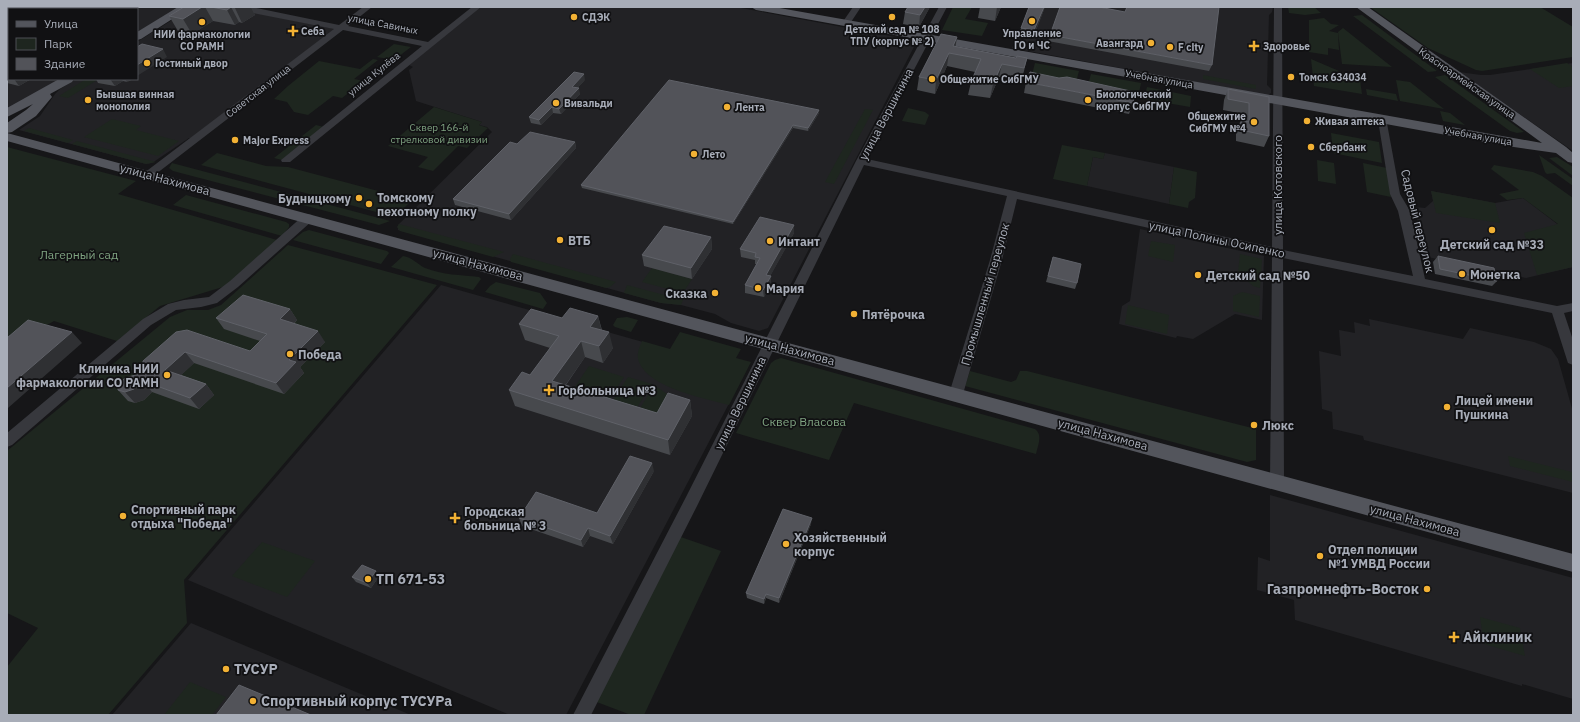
<svg xmlns="http://www.w3.org/2000/svg" width="1580" height="722" font-family="'IBM Plex Sans',sans-serif">
	<rect width="100%" height="100%" fill="#161618"/>
	<path fill="#222225" d="M7,7H180L137,32V9H9V79H59L7,110Z
		M193,7H227L335,29L191,138H189L152,163L146,164L19,130L40,116L55,94L60,89L76,79H137V42Z
		M480,7H736L912,40L916,43L768,328L759,331L731,323L715,314L681,305L661,303L398,230V225L492,132L487,127L479,125L482,122L416,101L409,70L413,67L409,65Z
		M1031,7H1273L1272,12L1269,15L1267,85L1271,89V93L1268,95L1256,93L1012,48Z
		M1573,63V151L1459,72L1481,75H1490Z
		M1105,153L1174,167L1169,204L1087,186L1093,157L1103,159Z
		M1431,191L1495,203L1523,198L1573,236V267L1526,278L1423,256L1415,207L1425,208L1433,201Z
		M1140,229L1264,256L1262,320L1235,314L1193,339L1177,336L1176,338L1119,324L1122,306L1130,301Z
		M441,285L746,371L566,715H510L188,580Z
		M1369,319L1463,339L1470,328L1534,342L1551,349L1558,359L1573,412V493L1364,440L1363,436L1333,429L1332,412L1322,409L1319,351L1341,356L1339,330L1355,333L1354,322L1370,326Z
		M1270,495L1573,578V699L1522,684V686L1295,620L1294,600L1257,590L1258,557L1270,561Z
		M191,623L411,715H112Z"/>
	<path fill="#1e261f" d="M953,7H972L965,19L988,23L982,36L942,30Z
		M1288,7H1314L1321,13L1305,15L1289,13Z
		M1370,7H1540L1573,27V57L1482,71L1476,70L1428,48Z
		M1362,15L1437,71L1428,72L1353,16Z
		M1324,18L1331,24L1339,25L1329,31L1338,33L1339,50L1328,48V55L1309,52V20Z
		M1343,28L1392,67L1342,64L1338,32Z
		M394,44L411,47L394,60L377,57Z
		M373,59L378,60L354,79L364,81L342,98L333,96L308,115L294,112L287,102L274,99L288,86L319,61L360,69Z
		M1311,59L1360,80L1362,94L1314,86Z
		M1035,63L1079,71L1075,86L1031,78Z
		M1567,63L1573,67V86L1559,88L1530,69Z
		M1091,74L1141,83L1138,98L1087,88Z
		M1203,75L1256,85V89L1203,79Z
		M1445,75L1524,132L1517,133L1510,131L1435,77Z
		M86,79H99L68,98L59,96Z
		M1396,80L1410,82L1444,109L1400,101Z
		M1147,87L1191,96L1190,107L1144,99Z
		M1366,89L1396,94L1398,101L1367,95Z
		M434,107L482,122L479,125L488,128L467,148L458,146L433,171L418,167L428,157L388,146Z
		M908,108L925,112L929,115L925,125L902,121Z
		M865,109L873,110L834,184L825,182Z
		M1440,111L1450,113L1465,125L1443,121Z
		M112,119L141,126L136,130L179,141L158,156L84,137Z
		M316,125L324,127L282,160L274,158Z
		M29,128L73,140L68,143L24,131Z
		M1331,133L1379,142L1382,163L1333,153Z
		M77,141L156,162L146,164L72,144Z
		M1062,145L1105,153L1103,159L1093,157L1087,186L1053,179Z
		M7,147L136,181L118,194L277,240L226,286L160,306L117,341L54,321L7,348Z
		M217,153L266,166L288,167L412,200L395,217L201,165Z
		M1539,155L1573,179V186L1555,173L1547,174L1545,172Z
		M1557,157L1573,167V176L1549,158Z
		M1317,160L1334,163L1336,184L1318,181Z
		M172,163L390,221L379,225L173,171L169,168Z
		M1363,163L1387,168L1391,197L1367,192Z
		M1494,165L1533,172L1542,176L1573,198V267L1537,275L1524,233L1558,224L1523,198L1507,200L1499,194L1519,190L1491,169Z
		M1174,167L1197,172L1195,198L1189,202L1188,208L1169,204Z
		M1431,191L1495,203L1500,223L1436,213Z
		M186,195L286,222L289,224V227L282,236L173,205Z
		M399,224L504,252L493,257L400,231L397,227Z
		M309,230L387,251L389,253L381,264L293,240L303,232Z
		M1151,241L1175,245L1173,262L1148,256Z
		M288,245L437,285L184,580L187,623L108,715H8L7,667L38,628L7,613V451L170,317L187,310H208L221,305Z
		M513,254L616,282L610,287L606,288L511,262L510,259Z
		M1240,254L1262,259L1260,288L1253,286L1238,272Z
		M403,256C412,257 417,264 425,268C443,275 461,275 479,277L481,279L473,290L391,267Z
		M652,268L692,279L683,293L642,282Z
		M496,282L540,293L547,303L543,309L485,292L490,286Z
		M627,285L683,300L681,305L661,303L624,293Z
		M1242,292L1260,296L1259,317L1233,311V296Z
		M1128,305L1169,315L1167,334L1125,324Z
		M627,317L638,320L631,332L615,327L613,325L617,318Z
		M680,332L741,349L736,358L751,362L729,405C704,398 649,388 639,362C636,355 639,348 642,341L670,349Z
		M781,358L1035,429C1043,435 1038,445 1036,454L854,403L829,460L736,433L771,363L775,360Z
		M589,366L624,377L606,405L570,394Z
		M970,371L1011,382L1016,380L1020,371H1027L1256,429V460L1247,462L965,386Z
		M628,377L652,384L633,414L609,406Z
		M654,385L670,396L656,421L636,415Z
		M1508,456L1572,472L1573,482L1510,466Z
		M678,536L721,551L644,715H631L594,701Z
		M262,542L315,561L287,597L232,576Z
		M1480,617L1520,628L1525,656L1484,644Z
		M190,682L226,697L212,715H164Z"/>
	<g fill="none" stroke-linecap="round" stroke-linejoin="round">
		<path fill="#37383d" fill-rule="evenodd" d="M234,7H251L339,25L363,7H372L348,26L428,42L472,7H481L290,162H282L281,160L422,46L343,30L152,177H144L143,175L144,173L334,29L238,10Z
			M853,7H861L849,25H843L842,23Z
			M939,7H947L867,159L1272,247L1274,7H1282L1283,250L1413,276L1398,211L1390,194L1378,120L1383,117L1386,118L1400,194L1410,211L1425,279L1557,306L1573,303V311L1564,313L1573,340V365L1568,363L1567,360L1552,313L1283,258L1284,482L1282,486L1277,488L1272,486L1270,482L1272,255L1017,199L1002,260L963,394L961,398L956,399L951,398L949,394L990,260L1007,196L864,165L697,506L591,715H573L686,497L856,161Z
			M308,214L312,215L314,218L312,221L238,287L217,303L201,307L176,310L151,325L12,445L7,447V433L143,319L168,304L184,300L209,297L230,281L304,215Z"/>
		<path fill="#53555c" fill-rule="evenodd" d="M178,7H191L141,39L137,40V32Z
			M751,7H774L1542,143L1356,7H1368L1566,147L1573,153V163L1568,162L1556,153L1507,146L756,10Z
			M59,79H74L72,82L50,94L52,97L36,116L12,132L7,133V123L26,110L33,104L7,117V108Z
			M7,133L1573,554V572L7,141Z"/>
	</g>
	<path fill="#47494d" d="M24,7H131L132,9H23V8Z
		M184,7H251L255,15L242,23L239,22L235,25L213,21L192,34L178,31L169,16Z
		M930,7L919,27L903,24L905,12Z
		M980,7H1001L995,21L978,18Z
		M1029,7H1045L1033,38L1019,36L1021,28Z
		M1050,35L1212,65L1209,71L1048,41Z
		M957,37L955,46L1016,58H1027L1024,71L1021,81L999,77L990,98L968,95L971,82L975,72L947,66L935,94L917,90L919,77Z
		M7,57L9,58V79H31L19,86L7,83Z
		M96,79H133L127,82L123,81L115,86L98,83Z
		M585,80L577,88L580,94L561,114L553,113L541,125L531,123L529,117Z
		M1026,82L1133,103L1129,114L1024,93Z
		M1228,89L1269,97V136L1264,147L1236,141V131L1241,120L1244,121V114L1223,110L1224,100Z
		M819,110V113L808,131L793,128L733,224L582,188L581,185Z
		M575,142L576,148L511,220L455,205L453,199L517,144Z
		M794,225V233L770,276L771,283L764,297L745,293V285L757,264H755V260L741,257L740,249Z
		M711,237L712,249L692,279L644,266L642,255Z
		M1438,256L1497,281L1492,286L1435,274L1433,262Z
		M1053,257L1077,283L1075,289L1046,282Z
		M290,309L297,320L294,324L325,342L300,367L304,373L284,394L194,363L181,375L206,384L214,395L199,409L152,392L144,400L135,403L128,401L118,390L143,369L176,332L250,351L260,341L224,329L216,318Z
		M598,316L602,330L613,348L603,363L585,357L566,385L657,413L690,400L692,416L670,455L515,406L509,390L530,375L550,348L525,340L519,324L562,318Z
		M654,471L613,544L590,536L583,547L522,526L519,518L597,513Z
		M811,524L779,603L766,598L764,604L747,598L746,593Z
		M380,575L371,588L356,582L352,577Z"/>
	<path fill="#2f3033" d="M46,7H52L54,9H42Z
		M129,7H131L132,9H126Z
		M202,7H205L213,21L192,34L183,19Z
		M231,7L239,22L235,25L227,10Z
		M236,7H251L255,15L242,23L235,8Z
		M925,7H930L919,27L920,15Z
		M997,7H1001L995,21Z
		M1044,7H1045L1033,38L1034,30Z
		M9,26V40L7,41V27Z
		M957,37L955,50L953,46Z
		M163,49L167,57L137,76V65Z
		M949,53L947,66L935,94L936,80Z
		M1002,64L999,77L990,98L993,84Z
		M584,74L585,80L573,92L572,87Z
		M14,79H31L19,86Z
		M110,79H121L123,81L115,86Z
		M125,79H133L127,82Z
		M579,88L580,94L561,114L559,109Z
		M552,107L553,113L541,125L539,120Z
		M819,110V113L808,131V128Z
		M793,125V128L733,224V222Z
		M575,142L576,148L511,220L509,214Z
		M794,225V233L767,282L766,275Z
		M711,237L712,249L692,279L691,268Z
		M771,276V283L764,297L763,290Z
		M290,309L297,320L287,330L280,319Z
		M598,316L602,332L590,327Z
		M318,331L325,342L300,367L304,373L284,394L276,383L289,360Z
		M72,332L82,343L8,408L7,407V388Z
		M609,332L613,348L603,363L599,346Z
		M581,341L585,357L557,397L552,381Z
		M185,352L194,363L175,381L165,370Z
		M143,381L152,392L144,400L135,403L125,392Z
		M206,384L214,395L199,409L190,398Z
		M690,400L692,416L670,455L668,440Z
		M652,463L654,471L613,544L610,536Z
		M812,518L811,524L779,603V598Z
		M588,528L590,536L583,547L581,540Z
		M376,571L380,575L371,588L367,583Z
		M766,594V598L764,604V599Z"/>
	<path fill="#525359" stroke="#5f6168" d="M24,7H46L42,9H24L26,8H23Z
		M62,7H129L126,9H72Z
		M184,7H202L183,19L169,16Z
		M211,7H231L227,10Z
		M908,7H925L920,15L905,12Z
		M1029,7H1044L1034,30L1021,28Z
		M1060,7H1099L1125,12L1127,7H1219L1212,65L1050,35Z
		M9,17V26L7,27V18Z
		M941,34L957,37L953,46L1016,58L1017,56L1027,58L1024,68L1002,64L993,84L971,82L981,59L949,53L936,80L919,77Z
		M142,44L163,49L137,65V47Z
		M7,57L9,58V75H7Z
		M574,72L584,74L572,87L579,88L559,109L552,107L539,120L529,117Z
		M1030,72L1059,78L1067,77L1135,92L1133,103L1026,82Z
		M669,80L819,110L808,128L793,125L733,222L581,185Z
		M1228,89L1269,97V136L1241,130V120L1249,122V103L1228,99Z
		M530,132L575,142L509,214L453,199L510,142L517,144Z
		M760,217L794,225L766,275L771,276L763,290L745,285L760,258L755,257L756,253L740,249Z
		M664,226L711,237L691,268L642,255Z
		M1438,256L1494,268L1497,281L1440,269Z
		M1053,257L1081,264L1077,283L1048,276Z
		M243,295L290,309L280,319L318,331L289,360L296,362L276,383L185,352L165,370L206,384L190,398L143,381L134,389L125,392L118,390V384L125,378L135,375L143,369V361L176,332L187,330L250,351L267,334L216,318Z
		M570,308L598,316L590,327L609,332L599,346L581,341L552,381L657,413L668,393L690,400L668,440L509,390L522,372L530,375L559,336L519,324L531,309L562,318Z
		M28,320L72,332L7,388V338Z
		M630,456L652,463L610,536L588,528L581,540L519,518L536,492L597,513Z
		M783,509L812,518L779,598L766,594L764,599L746,593Z
		M362,565L376,571L367,583L352,577Z
		M239,685L311,715H216Z"/>
	<g fill="#f2b134" stroke="#111113" stroke-width="1.5">
		<circle cx="574" cy="17" r="4"/>
		<circle cx="892" cy="17" r="4"/>
		<circle cx="1032" cy="21" r="4"/>
		<circle cx="202" cy="22" r="4"/>
		<path d="M291 25h4v4h4v4h-4v4h-4v-4h-4v-4h4z"/>
		<circle cx="1151" cy="43" r="4"/>
		<path d="M1252 40h4v4h4v4h-4v4h-4v-4h-4v-4h4z"/>
		<circle cx="1170" cy="47" r="4"/>
		<circle cx="147" cy="63" r="4"/>
		<circle cx="1291" cy="77" r="4"/>
		<circle cx="932" cy="79" r="4"/>
		<circle cx="88" cy="100" r="4"/>
		<circle cx="1088" cy="100" r="4"/>
		<circle cx="556" cy="103" r="4"/>
		<circle cx="727" cy="107" r="4"/>
		<circle cx="1307" cy="121" r="4"/>
		<circle cx="1254" cy="122" r="4"/>
		<circle cx="235" cy="140" r="4"/>
		<circle cx="1311" cy="147" r="4"/>
		<circle cx="694" cy="154" r="4"/>
		<circle cx="359" cy="198" r="4"/>
		<circle cx="369" cy="204" r="4"/>
		<circle cx="1492" cy="230" r="4"/>
		<circle cx="560" cy="240" r="4"/>
		<circle cx="770" cy="241" r="4"/>
		<circle cx="1462" cy="274" r="4"/>
		<circle cx="1198" cy="275" r="4"/>
		<circle cx="758" cy="288" r="4"/>
		<circle cx="715" cy="293" r="4"/>
		<circle cx="854" cy="314" r="4"/>
		<circle cx="290" cy="354" r="4"/>
		<circle cx="167" cy="375" r="4"/>
		<path d="M547 384h4v4h4v4h-4v4h-4v-4h-4v-4h4z"/>
		<circle cx="1447" cy="407" r="4"/>
		<circle cx="1254" cy="425" r="4"/>
		<circle cx="123" cy="516" r="4"/>
		<path d="M453 512h4v4h4v4h-4v4h-4v-4h-4v-4h4z"/>
		<circle cx="786" cy="544" r="4"/>
		<circle cx="1320" cy="556" r="4"/>
		<circle cx="368" cy="579" r="4"/>
		<circle cx="1427" cy="589" r="4"/>
		<path d="M1452 631h4v4h4v4h-4v4h-4v-4h-4v-4h4z"/>
		<circle cx="226" cy="669" r="4"/>
		<circle cx="253" cy="701" r="4"/>
	</g>
	<g text-anchor="middle" dominant-baseline="central" stroke-width="3.5" stroke-linejoin="round" paint-order="stroke">
		<g font-size="10" font-weight="bold" fill="#a8adb8" stroke="#111113" text-anchor="start">
			<text x="582" y="17">СДЭК</text>
			<text x="892" y="29" text-anchor="middle">Детский сад № 108<tspan x="892" dy="12">ТПУ (корпус № 2)</tspan></text>
			<text x="301" y="31">Себа</text>
			<text x="1032" y="33" text-anchor="middle">Управление<tspan x="1032" dy="12">ГО и ЧС</tspan></text>
			<text x="202" y="34" text-anchor="middle">НИИ фармакологии<tspan x="202" dy="12">СО РАМН</tspan></text>
			<text x="1143" y="43" text-anchor="end">Авангард</text>
			<text x="1263" y="46">Здоровье</text>
			<text x="1178" y="47">F city</text>
			<text x="155" y="63">Гостиный двор</text>
			<text x="1299" y="77">Томск 634034</text>
			<text x="940" y="79">Общежитие СибГМУ</text>
			<text x="96" y="94">Бывшая винная<tspan x="96" dy="12">монополия</tspan></text>
			<text x="1096" y="94">Биологический<tspan x="1096" dy="12">корпус СибГМУ</tspan></text>
			<text x="564" y="103">Вивальди</text>
			<text x="735" y="107">Лента</text>
			<text x="1246" y="116" text-anchor="end">Общежитие<tspan x="1246" dy="12">СибГМУ №4</tspan></text>
			<text x="1315" y="121">Живая аптека</text>
			<text x="243" y="140">Major Express</text>
			<text x="1319" y="147">Сбербанк</text>
			<text x="702" y="154">Лето</text>
		</g>
		<g font-size="10" fill="#a8adb8" stroke="#111113">
			<text transform="translate(383 24) rotate(11)">улица Савиных</text>
			<text transform="translate(374 74) rotate(-39)">улица Кулёва</text>
			<text transform="translate(1159 79) rotate(10)">Учебная улица</text>
			<text transform="translate(1467 83) rotate(35)">Красноармейская улица</text>
			<text transform="translate(258 91) rotate(-38)">Советская улица</text>
			<text transform="translate(1478 136) rotate(10)">Учебная улица</text>
		</g>
		<g font-size="10" fill="#7fa381" stroke="#111113">
			<text x="439" y="127">Сквер 166-й<tspan x="439" dy="12">стрелковой дивизии</tspan></text>
		</g>
		<g font-size="12" fill="#a8adb8" stroke="#111113">
			<text transform="translate(886 114) rotate(-62)">улица Вершинина</text>
			<text transform="translate(165 179) rotate(15)">улица Нахимова</text>
			<text transform="translate(1277 185) rotate(-90)">улица Котовского</text>
			<text transform="translate(1418 221) rotate(76)">Садовый переулок</text>
			<text transform="translate(1217 239) rotate(12)">улица Полины Осипенко</text>
			<text transform="translate(478 264) rotate(15)">улица Нахимова</text>
			<text transform="translate(985 294) rotate(-74)">Промышленный переулок</text>
			<text transform="translate(790 349) rotate(15)">улица Нахимова</text>
			<text transform="translate(740 403) rotate(-64)">улица Вершинина</text>
			<text transform="translate(1103 434) rotate(15)">улица Нахимова</text>
			<text transform="translate(1415 520) rotate(15)">улица Нахимова</text>
		</g>
		<g font-size="12" font-weight="bold" fill="#a8adb8" stroke="#111113" text-anchor="start">
			<text x="377" y="197">Томскому<tspan x="377" dy="14">пехотному полку</tspan></text>
			<text x="351" y="198" text-anchor="end">Будницкому</text>
			<text x="568" y="240">ВТБ</text>
			<text x="778" y="241">Интант</text>
			<text x="1492" y="244" text-anchor="middle">Детский сад №33</text>
			<text x="1470" y="274">Монетка</text>
			<text x="1206" y="275">Детский сад №50</text>
			<text x="766" y="288">Мария</text>
			<text x="707" y="293" text-anchor="end">Сказка</text>
			<text x="862" y="314">Пятёрочка</text>
			<text x="298" y="354">Победа</text>
			<text x="159" y="368" text-anchor="end">Клиника НИИ<tspan x="159" dy="14">фармакологии СО РАМН</tspan></text>
			<text x="558" y="390">Горбольница №3</text>
			<text x="1455" y="400">Лицей имени<tspan x="1455" dy="14">Пушкина</tspan></text>
			<text x="1262" y="425">Люкс</text>
			<text x="131" y="509">Спортивный парк<tspan x="131" dy="14">отдыха "Победа"</tspan></text>
			<text x="464" y="511">Городская<tspan x="464" dy="14">больница № 3</tspan></text>
			<text x="794" y="537">Хозяйственный<tspan x="794" dy="14">корпус</tspan></text>
			<text x="1328" y="549">Отдел полиции<tspan x="1328" dy="14">№1 УМВД России</tspan></text>
		</g>
		<g font-size="12" fill="#7fa381" stroke="#111113">
			<text x="79" y="254">Лагерный сад</text>
			<text x="804" y="421">Сквер Власова</text>
		</g>
		<g font-size="14" font-weight="bold" fill="#a8adb8" stroke="#111113" text-anchor="start">
			<text x="376" y="579">ТП 671-53</text>
			<text x="1419" y="589" text-anchor="end">Газпромнефть-Восток</text>
			<text x="1463" y="637">Айклиник</text>
			<text x="234" y="669">ТУСУР</text>
			<text x="261" y="701">Спортивный корпус ТУСУРа</text>
		</g>
	</g>
	<rect width="1580" height="722" fill="none" stroke="#a8adb8" stroke-width="16"/>
	<rect x="8" y="8" width="130" height="72" fill="#111113" stroke="#4d4f55"/>
	<rect x="16" y="21" width="20" height="6" fill="#53555c" stroke="#4d4f55"/>
	<text x="44" y="28" font-size="12" fill="#a8adb8">Улица</text>
	<rect x="16" y="38" width="20" height="12" fill="#1e261f" stroke="#4d4f55"/>
	<text x="44" y="48" font-size="12" fill="#a8adb8">Парк</text>
	<rect x="16" y="58" width="20" height="12" fill="#525359" stroke="#4d4f55"/>
	<text x="44" y="68" font-size="12" fill="#a8adb8">Здание</text>
</svg>
